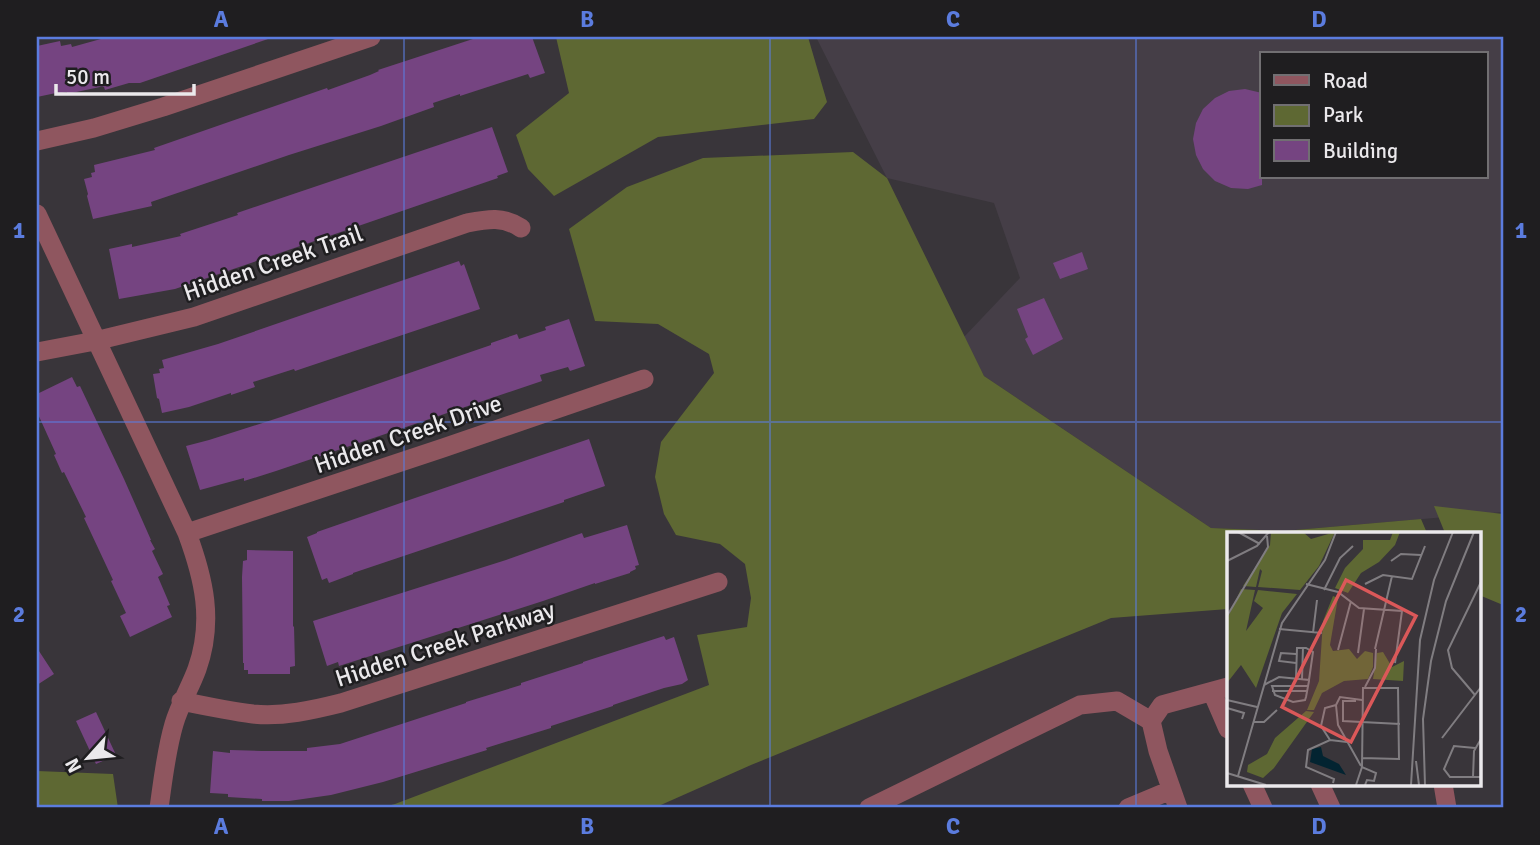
<svg xmlns="http://www.w3.org/2000/svg" width="1540" height="845" font-family="Signika,sans-serif">
	<rect width="100%" height="100%" fill="#39353a"/>
	<path fill="#453e47" fill-rule="evenodd" d="M816,37H1503V512L1284,531L1211,528L984,376L964,337L1020,278L994,203L887,178ZM1262,54H1486V177H1262Z"/>
	<path fill="#5e6833" d="M556,37H808L827,102L814,119L658,137L554,196L528,169L516,135L569,93Z
		M853,152L887,178L984,376L1211,528L1284,531L1421,519L1427,533L1228,534V609L1111,618L751,765L654,808H380L395,804L709,685L697,635L747,627L751,598L745,564L720,544L676,535L664,514L655,477L661,442L714,373L709,354L658,324L595,321L569,229L627,187L703,158Z
		M1434,506L1503,514V605L1479,595V534L1445,533Z
		M37,771L113,774L118,808H37Z"/>
	<path fill="#754481" d="M108,37H268V39L140,83H129L105,90L104,87H100L67,94V92L57,94L56,93L37,97V46L60,41L61,46L71,44L72,47Z
		M479,37H532L545,73L530,78L528,74L460,96V94L433,103L434,107L381,126L289,155L151,202L152,206L93,219L87,196L88,194L84,179L92,177L91,173L95,172L94,165L155,150L154,148L327,88L328,90L370,75L379,71L378,70Z
		M1245,89L1262,93V185L1248,189L1231,188L1215,181L1203,169L1196,155L1193,139L1196,123L1203,109L1215,98L1229,91Z
		M492,127L508,172L497,176L498,178L175,289L119,299L109,249L132,244V247L181,236L180,234L238,215L237,213Z
		M1082,252L1088,269L1060,279L1053,263Z
		M459,261L461,266L464,264L480,309L295,371L294,369L253,382L255,387L231,395V393L189,407L162,413L159,399L157,398L153,374L160,373L159,369L164,368L162,360L218,344Z
		M1044,298L1063,339L1033,355L1025,339L1028,337L1017,309Z
		M569,319L585,366L570,371L568,367L540,375L542,381L276,471L244,481V478L200,490L186,446L209,440L281,417L491,345V343L517,334L519,339L546,330L545,327Z
		M72,377L77,387L80,386L124,479L151,540H150L155,549L152,551L163,574L158,577L170,605L167,606L172,617L130,637L120,616L126,613L111,581L113,580L84,518L86,517L64,472L62,473L54,455L56,454L37,412V394Z
		M589,439L605,486L564,500V502L353,573V574L329,583L327,578L322,580L307,537L317,533V532L415,498Z
		M627,525L639,565L635,566L636,569L630,572V573L595,584V583L543,601L339,666L338,662L327,666L313,621L506,560L582,533L584,538Z
		M247,550L293,551V627L294,626L295,666L290,667V674H248V670H244V663H243L242,577L243,561L247,560Z
		M664,636L666,640L674,637L688,680L682,684L664,688L613,705V706L551,726V728L486,748L487,750L383,782L331,795L289,801H262V799L228,797V794L210,793L213,751L230,753V750L262,751H307V748L340,744L466,703V702L521,685V683L583,663V662Z
		M37,648L54,674L37,685Z
		M96,712L116,755L96,764L76,721Z"/>
	<g fill="none" stroke-linecap="round" stroke-linejoin="round">
		<path stroke="#8f565f" stroke-width="19" d="M37,141L94,128L163,107L371,37
			M37,214L187,533C204,579 214,621 197,669C190,688 180,704 174,724C166,751 163,780 159,808
			M37,352L95,341L194,317L467,223C488,219 503,216 521,228
			M187,533L443,448L644,379
			M1212,692L1228,729
			M181,701C205,706 229,711 253,714C283,717 313,710 341,703L718,582
			M1252,784L1263,808
			M1320,784L1331,808
			M1443,784L1447,808
			M869,808L1080,705L1117,701L1151,721
			M1128,808L1171,790
			M1178,808L1158,751L1151,721L1162,705L1228,687"/>
	</g>
	<path fill="none" stroke="#5b7cde" stroke-width="2" stroke-opacity="0.55" d="M404,37V808M770,37V808M1136,37V808M37,422H1503"/>
	<g text-anchor="middle" dominant-baseline="central" stroke-width="5" stroke-linejoin="round" paint-order="stroke">
		<g font-size="24" fill="#ebe9ec" stroke="#1f1e20">
			<text transform="translate(273 263) rotate(-19)">Hidden Creek Trail</text>
			<text transform="translate(408 434) rotate(-19)">Hidden Creek Drive</text>
			<text transform="translate(445 644) rotate(-18)">Hidden Creek Parkway</text>
		</g>
	</g>
	<g transform="translate(1227 532)">
		<rect width="254" height="254" fill="#39353a"/>
		<path d="M44,0H76L84,7L108,0L92,34L73,58L31,55L35,39L33,37L29,55L16,54L43,13ZM166,0H173L168,13L152,30L134,41L121,61L108,56L118,36L136,17V8H163ZM14,57L28,58L19,99L36,76L27,69L31,58L70,62L55,81L29,156L14,133L0,151V87ZM106,64L111,66L103,113L106,119L122,117L130,127L138,119L146,121V135L141,147L117,149L95,161L87,178H80L92,149L96,89ZM156,120L165,135L177,129L176,149L146,147L150,121ZM79,179L87,180L47,236L36,246L20,240L21,233L40,222L48,206Z" fill="#5e6833"/>
		<path d="M94,215L96,224L112,232L119,243L83,230L85,217Z" fill="#032431"/>
		<path fill="none" stroke="#807d81" stroke-width="2" d="M11,0L33,12M0,29L30,14L42,0M164,29L174,22L194,23M79,52L111,60L132,76L175,79L168,131M138,52L156,43L185,47L198,14M97,58L113,26L126,14M0,84L41,15L40,4M52,97L95,101M86,101L90,68M148,117L165,44M111,118L124,69M131,121L137,77M69,131L52,129L54,121L69,122M69,146L70,116H79L86,120L82,148M75,147L76,115M37,153L52,145L82,148V149L79,165L78,168L66,170L48,163L45,154H81M138,155L148,136L149,117M45,159H80M248,163L225,136L221,118L254,50M0,168L30,175M129,169H116V189L173,192M0,176L17,181L15,187M26,190H37L50,178M215,206L254,155M103,208L94,194L98,176L109,173M248,216L227,214L217,237L223,245H254M189,229L192,253M134,234L111,193L109,173L113,165L135,168M135,235L136,156H171L172,227L135,226M0,241L39,253M11,244L55,91L98,28L109,0M246,245L247,219L254,207M106,251L107,247L79,235L81,218L103,208L120,210M129,253L135,235L149,241L147,249L140,248L138,253M184,253L193,108L207,48L226,0M198,253L196,187L204,129L219,69L247,0"/>
		<path fill="#db5859" fill-opacity="0.15" stroke="#db5859" stroke-width="3.5" d="M119,48L189,84L124,210L55,175Z"/>
		<rect width="254" height="254" fill="none" stroke="#ebe9ec" stroke-width="3.5"/>
	</g>
	<rect width="1540" height="845" fill="none" stroke="#1f1e20" stroke-width="77"/>
	<rect x="1260" y="52" width="228" height="126" fill="#1f1e20" stroke="#716f72" stroke-width="2"/>
	<rect x="1274" y="75" width="35" height="10" fill="#8f565f" stroke="#716f72" stroke-width="2"/>
	<text x="1323" y="88" font-size="21" fill="#ebe9ec">Road</text>
	<rect x="1274" y="105" width="35" height="21" fill="#5e6833" stroke="#716f72" stroke-width="2"/>
	<text x="1323" y="122" font-size="21" fill="#ebe9ec">Park</text>
	<rect x="1274" y="140" width="35" height="21" fill="#754481" stroke="#716f72" stroke-width="2"/>
	<text x="1323" y="158" font-size="21" fill="#ebe9ec">Building</text>
	<g transform="translate(88 758) rotate(243)" stroke="#1f1e20" stroke-width="5" paint-order="stroke">
	<path d="M0-5L12 26L0 18L-12 26Z" fill="#ebe9ec"/>
	<text y="-10" font-size="19" font-weight="bold" text-anchor="middle" fill="#ebe9ec">N</text>
	</g>
	<path d="M56 84v10h138v-10" fill="none" stroke="#ebe9ec" stroke-width="3.5"/>
	<text x="66" y="84" font-size="21" fill="#ebe9ec" stroke="#1f1e20" stroke-width="5" paint-order="stroke">50 m</text>
	<rect x="38" y="38" width="1464" height="768" fill="none" stroke="#5b7cde" stroke-width="2.5"/>
	<g font-size="23" text-anchor="middle" font-weight="bold" fill="#5b7cde">
		<text x="221" y="27">A</text>
		<text x="587" y="27">B</text>
		<text x="953" y="27">C</text>
		<text x="1319" y="27">D</text>
		<text x="19" y="238">1</text>
		<text x="1521" y="238">1</text>
		<text x="19" y="622">2</text>
		<text x="1521" y="622">2</text>
		<text x="221" y="834">A</text>
		<text x="587" y="834">B</text>
		<text x="953" y="834">C</text>
		<text x="1319" y="834">D</text>
	</g>
</svg>
